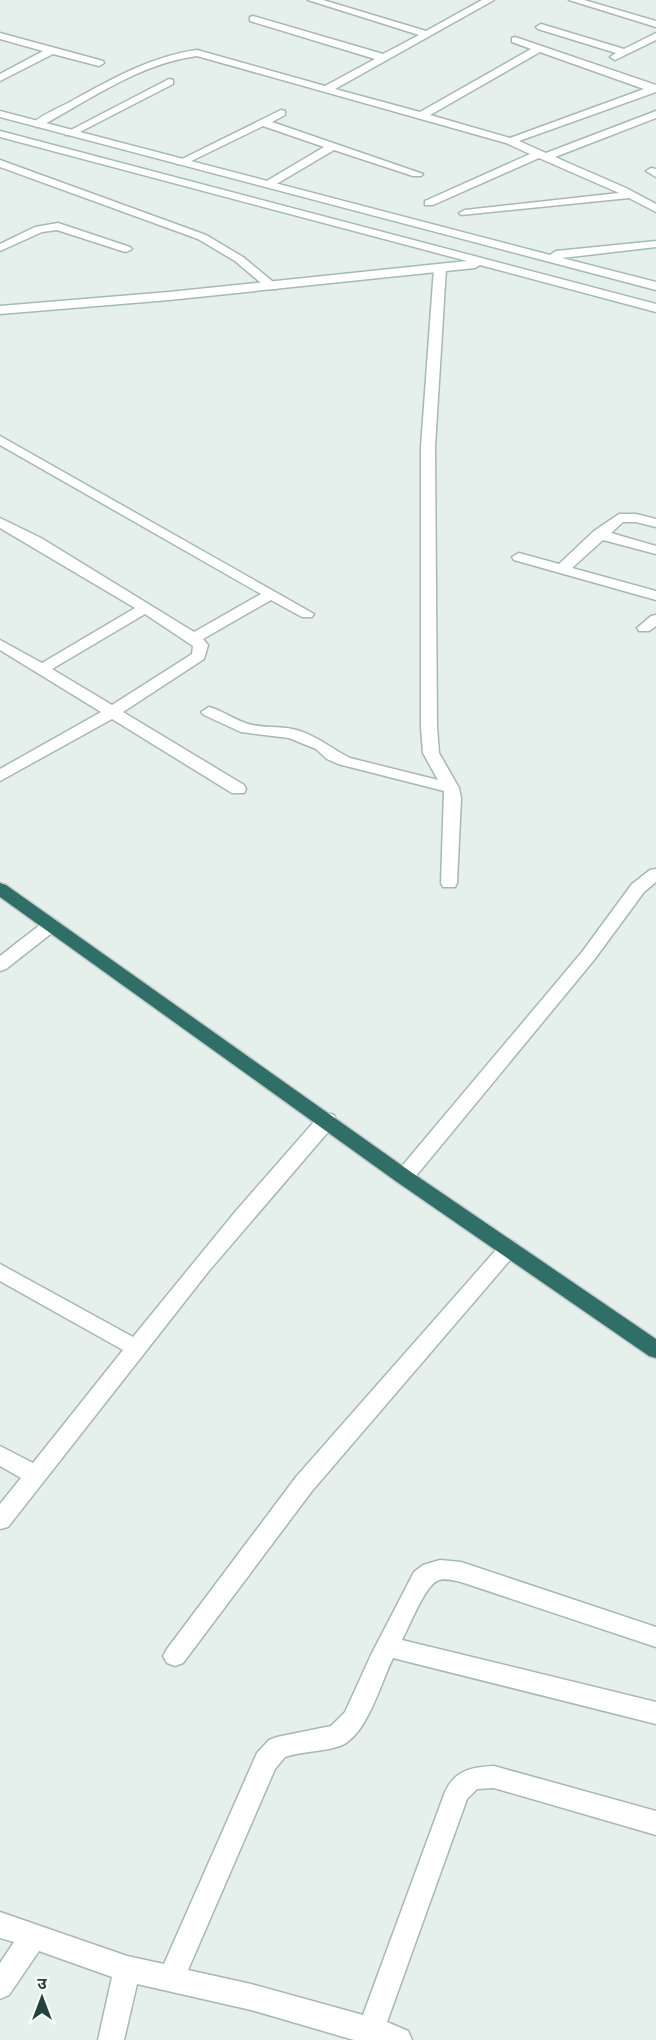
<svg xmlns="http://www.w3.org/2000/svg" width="656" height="2040" font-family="Inter,'Noto Sans Devanagari',sans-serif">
	<rect width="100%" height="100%" fill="#e5efec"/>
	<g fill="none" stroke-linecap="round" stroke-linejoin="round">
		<g stroke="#a7b8b4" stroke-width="3">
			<path id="street" d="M308,0H323L426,31L482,0H494L335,89L420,112L531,49L512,42V38L515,37L656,85V92L519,141L546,153L656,111V118L555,157L626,188L656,204V212L629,198L461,215L459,213L465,210L619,193L539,158L433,205H425V201L530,154L506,143L197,56C141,63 89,100 41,126L37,127L32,124C41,115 56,109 68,103C108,81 151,56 197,50L325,86L375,59L250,21V17L253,16L383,54L419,35ZM540,52L644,89L510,138L430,115Z
				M569,0H584L656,21V27Z
				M541,24L624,49L656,33V40L615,60L610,57L616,53L538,29L536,27Z
				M0,33L103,61L104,63L99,66L53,54L0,81V74L43,51L0,39Z
				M169,79L173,80V84L74,135H66L65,133Z
				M281,110L285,111V115L272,122L423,174L421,176H413L334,150L273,186H265V182L324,147L263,126L185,164H177L176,162Z
				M0,160L206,235L243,257L278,286L276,289H268L235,261L198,239L0,167Z
				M651,168L656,169V177L646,171Z
				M58,223L130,247L132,249L126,252L122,251L57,230L42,232L0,251V244L35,227Z
				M440,264L446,268L435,447L437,727L439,753L459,788L461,798L457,883L455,887H443L441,883L444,791L338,764L327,759L316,749L289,738L241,732L204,715L201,712L209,707C223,711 235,720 248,724C265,729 283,725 300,731C320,738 332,749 350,758L438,780L423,753L421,727V447L434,268Z
				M0,436L314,614L312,617H302L271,600L203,639L208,645L204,659L123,712L244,785L246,789L244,793H232L112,719L0,781V769L101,712L0,650V640L42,663L135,608L0,528V518L41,538L194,632L261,594L0,445ZM145,614L193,646L192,654L112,705L52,669Z
				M619,514H636L656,519V527L636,522H623L611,533L656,546V554L603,540L572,568L656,591V600L514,560L512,557L519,553L559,564L594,531Z
				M656,615V626L649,631H639L637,628L651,616Z
				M656,869V882L644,892L594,960L411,1182L404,1184L397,1182L394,1177L397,1172L582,952L632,884L650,870Z
				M51,919L57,921L60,925L57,929L6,969L0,971V956L45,921Z
				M327,1113L334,1115L336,1120L334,1125L208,1272L8,1527L0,1529V1504L21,1478L0,1466V1446L33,1463L123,1350L0,1281V1264L133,1337L235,1212L320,1115Z
				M509,1240L516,1243L519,1248L516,1253L312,1491L183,1663L175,1666L167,1663L163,1656L167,1649L296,1477L502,1243Z
				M440,1560L461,1562L656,1627V1647L461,1582C454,1581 444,1577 437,1581C425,1586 409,1627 402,1640L656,1702V1724L393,1658C381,1682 367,1736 340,1746C322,1752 303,1751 285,1757L275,1769L188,1970L251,1984L363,2015L445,1792C455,1770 472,1767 494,1766L656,1811V1835L494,1788L477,1789L467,1799L387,2022L408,2031L412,2040H354L251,2010L137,1984L124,2040H98L112,1977L39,1951L9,1995L0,1999V1963L14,1942L0,1938V1912L127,1956L164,1964L257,1753L269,1740L277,1737L331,1726L345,1712L371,1655L414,1572L423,1565Z"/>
		</g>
		<g stroke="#a3bbb5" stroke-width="3">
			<path id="secondary" d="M0,111L550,255L556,251L656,241V247L562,258L656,282V290L0,117Z
				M0,131L656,304V312L480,265L475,268L169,300L0,314V306L169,292L467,261L0,137Z"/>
		</g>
		<g stroke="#c2cac9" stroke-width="3">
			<path id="highway" d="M0,883L6,885L411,1172L656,1339V1358L649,1356L397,1182L0,897Z"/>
		</g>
		<use href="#street" fill="#fff" fill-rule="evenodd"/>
		<use href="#secondary" fill="#fff" fill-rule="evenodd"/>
		<use href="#highway" fill="#2f6f68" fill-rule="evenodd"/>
	</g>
	<g transform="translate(42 1998)" stroke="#f6fbf9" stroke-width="4.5" paint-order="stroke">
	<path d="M0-4.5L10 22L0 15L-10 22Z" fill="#24423d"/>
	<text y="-9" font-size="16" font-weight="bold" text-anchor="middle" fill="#24423d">उ</text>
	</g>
</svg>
